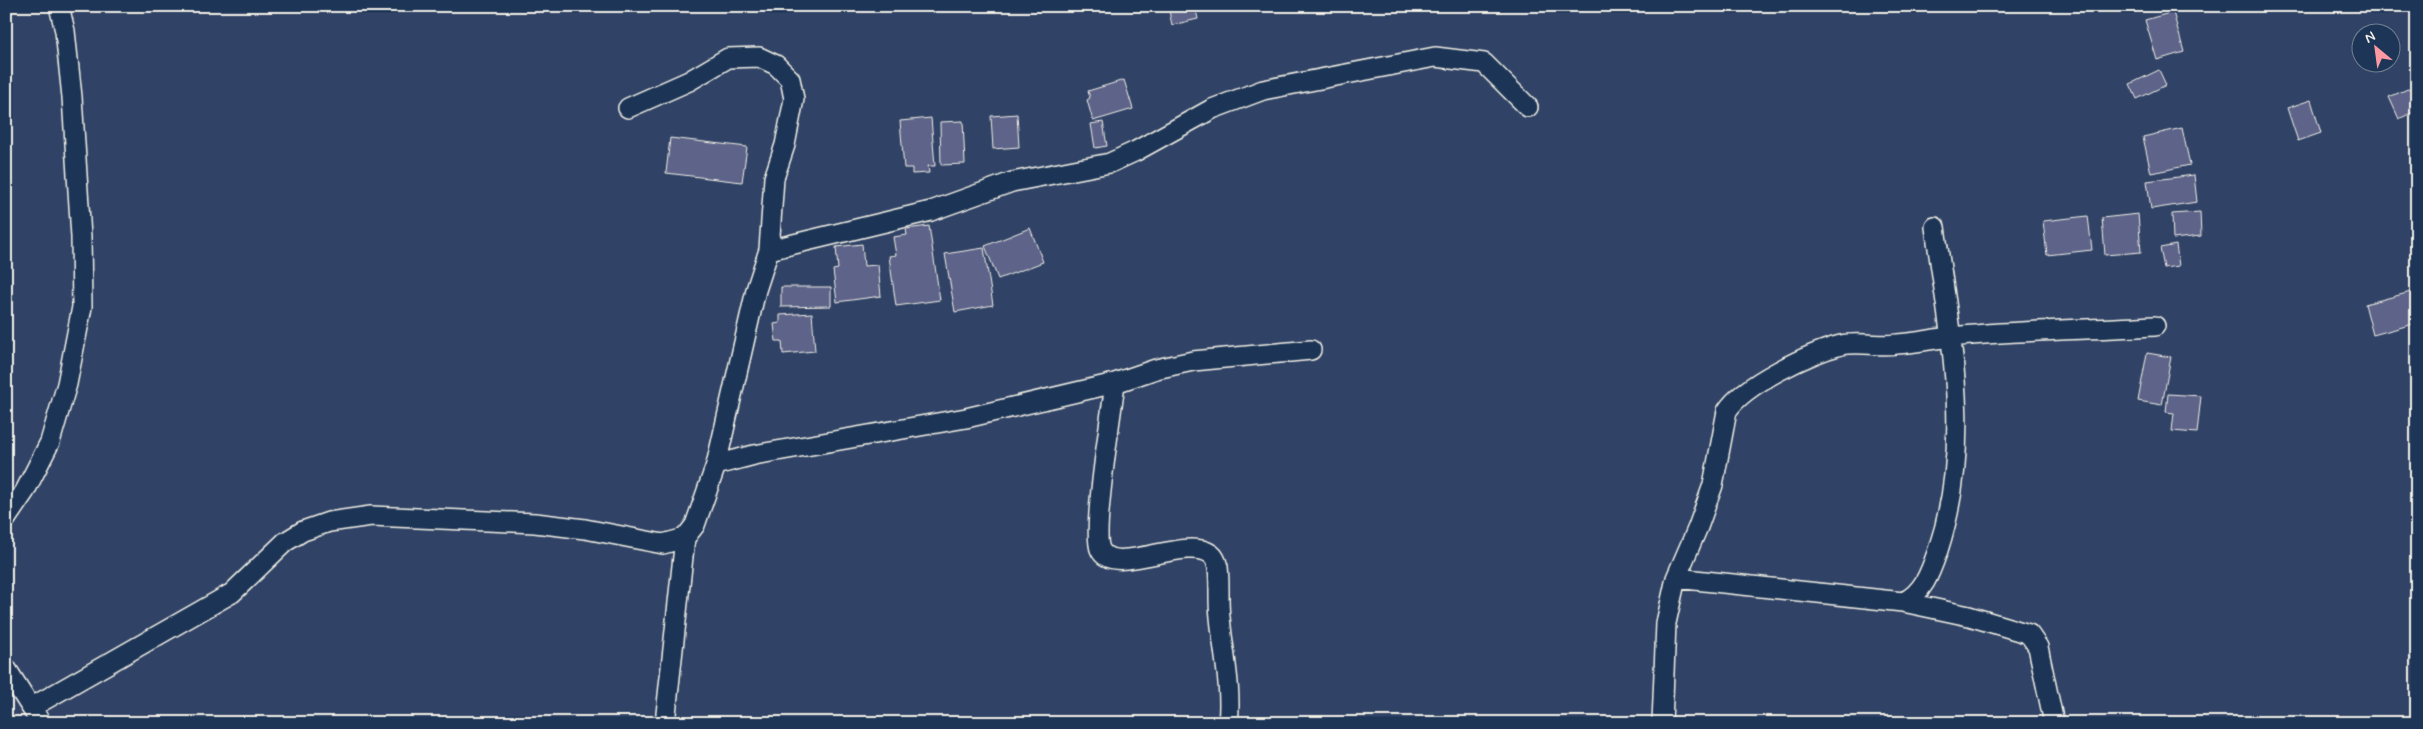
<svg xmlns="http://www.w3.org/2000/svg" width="2423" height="729" font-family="Mynerve,sans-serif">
	<rect width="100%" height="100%" fill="#304366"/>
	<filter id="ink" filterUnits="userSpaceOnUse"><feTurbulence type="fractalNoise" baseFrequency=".02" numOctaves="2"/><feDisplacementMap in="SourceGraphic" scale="10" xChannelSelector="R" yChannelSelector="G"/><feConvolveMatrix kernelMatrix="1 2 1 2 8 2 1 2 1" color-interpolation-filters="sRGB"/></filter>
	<g filter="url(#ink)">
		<path fill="#5d6389" stroke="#f4f1e8" d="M1168,6H1195L1198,19L1172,25Z
			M2173,12L2184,52L2157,60L2145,20Z
			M2159,70L2166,85L2137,99L2130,84Z
			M1124,80L1133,109L1093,121L1087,100L1090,98L1088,91Z
			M2410,88L2417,103V110L2399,119L2389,97Z
			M2311,100L2321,133L2298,141L2287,108Z
			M1017,114L1019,147L993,149L991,116Z
			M931,118L935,166H928L929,173L912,174V168H904L900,121Z
			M963,121L965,164L941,165L940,122Z
			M1103,122L1107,146L1095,148L1091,124Z
			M2182,128L2190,165L2151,173L2143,137Z
			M670,138L747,147L742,182L666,173Z
			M2194,175L2197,202L2151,209L2147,181Z
			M2200,212L2201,236L2173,239L2172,214Z
			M2138,214L2141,252L2105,255L2102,218Z
			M2088,216L2092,250L2047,255L2043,221Z
			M929,226L940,300L896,306L889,256L896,255L893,237L907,235L906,229Z
			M1030,228L1043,262L998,279L985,246Z
			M862,244L864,266L878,265L881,296L837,302L833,270L838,269L836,247Z
			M2176,245L2179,266L2164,268L2160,248Z
			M984,248L993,305L955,312L945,254Z
			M781,287H831V306L781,307Z
			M2411,292L2417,323L2373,335L2365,304Z
			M812,313L815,351L783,354L782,341H776L774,324L780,323V315Z
			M2147,353L2171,357L2162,405L2138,401Z
			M2168,394L2201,396L2197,433L2172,431L2174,413L2166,412Z
			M2417,645V661L2411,659Z"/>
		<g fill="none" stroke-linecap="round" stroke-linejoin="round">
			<g stroke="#f4f1e8" stroke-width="22">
				<path id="minor" d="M769,250L931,211L1012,182L1110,163L1136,151L1212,109L1263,90L1435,57L1484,63L1528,107
					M1115,383C1112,410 1092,530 1100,549C1112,578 1186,535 1211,554C1215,557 1217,563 1218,567C1220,584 1218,601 1220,617C1223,651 1232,688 1228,723
					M716,465L754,455L966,418L1115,383L1156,369L1193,361L1311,350
					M6,519L25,491L50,442L67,384L82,307L81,237L72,97L65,31L59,6
					M1676,578L1903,602C1924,593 1931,570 1938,550C1974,441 1950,337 1935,227
					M1903,602L1969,616L2029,634L2038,647L2054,723
					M6,668L41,723
					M32,707L232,593L285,542L303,531L329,522L371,516L535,523L585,529L663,544L685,538L695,525L716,465L756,290L769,250L774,178L785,145L794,99L790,79L776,65L759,57L728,58L689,81L628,108
					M665,723L685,538
					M1662,723L1666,623L1676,578L1698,527L1713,485L1727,411C1744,384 1810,353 1841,345C1860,341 1878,347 1897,344C1915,343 1932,339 1950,337C2018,330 2087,330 2155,326"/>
			</g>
			<use href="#minor" stroke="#1d3557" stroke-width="19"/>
		</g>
	</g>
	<rect width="2423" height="729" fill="none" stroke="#1d3557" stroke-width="25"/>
	<rect x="12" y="12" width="2398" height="704" fill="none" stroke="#f4f1e8" stroke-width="2" filter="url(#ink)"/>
	<g transform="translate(2376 48) rotate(331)"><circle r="24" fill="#1d3557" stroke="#738091"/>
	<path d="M0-4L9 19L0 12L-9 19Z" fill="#ff9aa2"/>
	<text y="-8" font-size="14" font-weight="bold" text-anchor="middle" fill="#f4f1e8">N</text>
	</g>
</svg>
